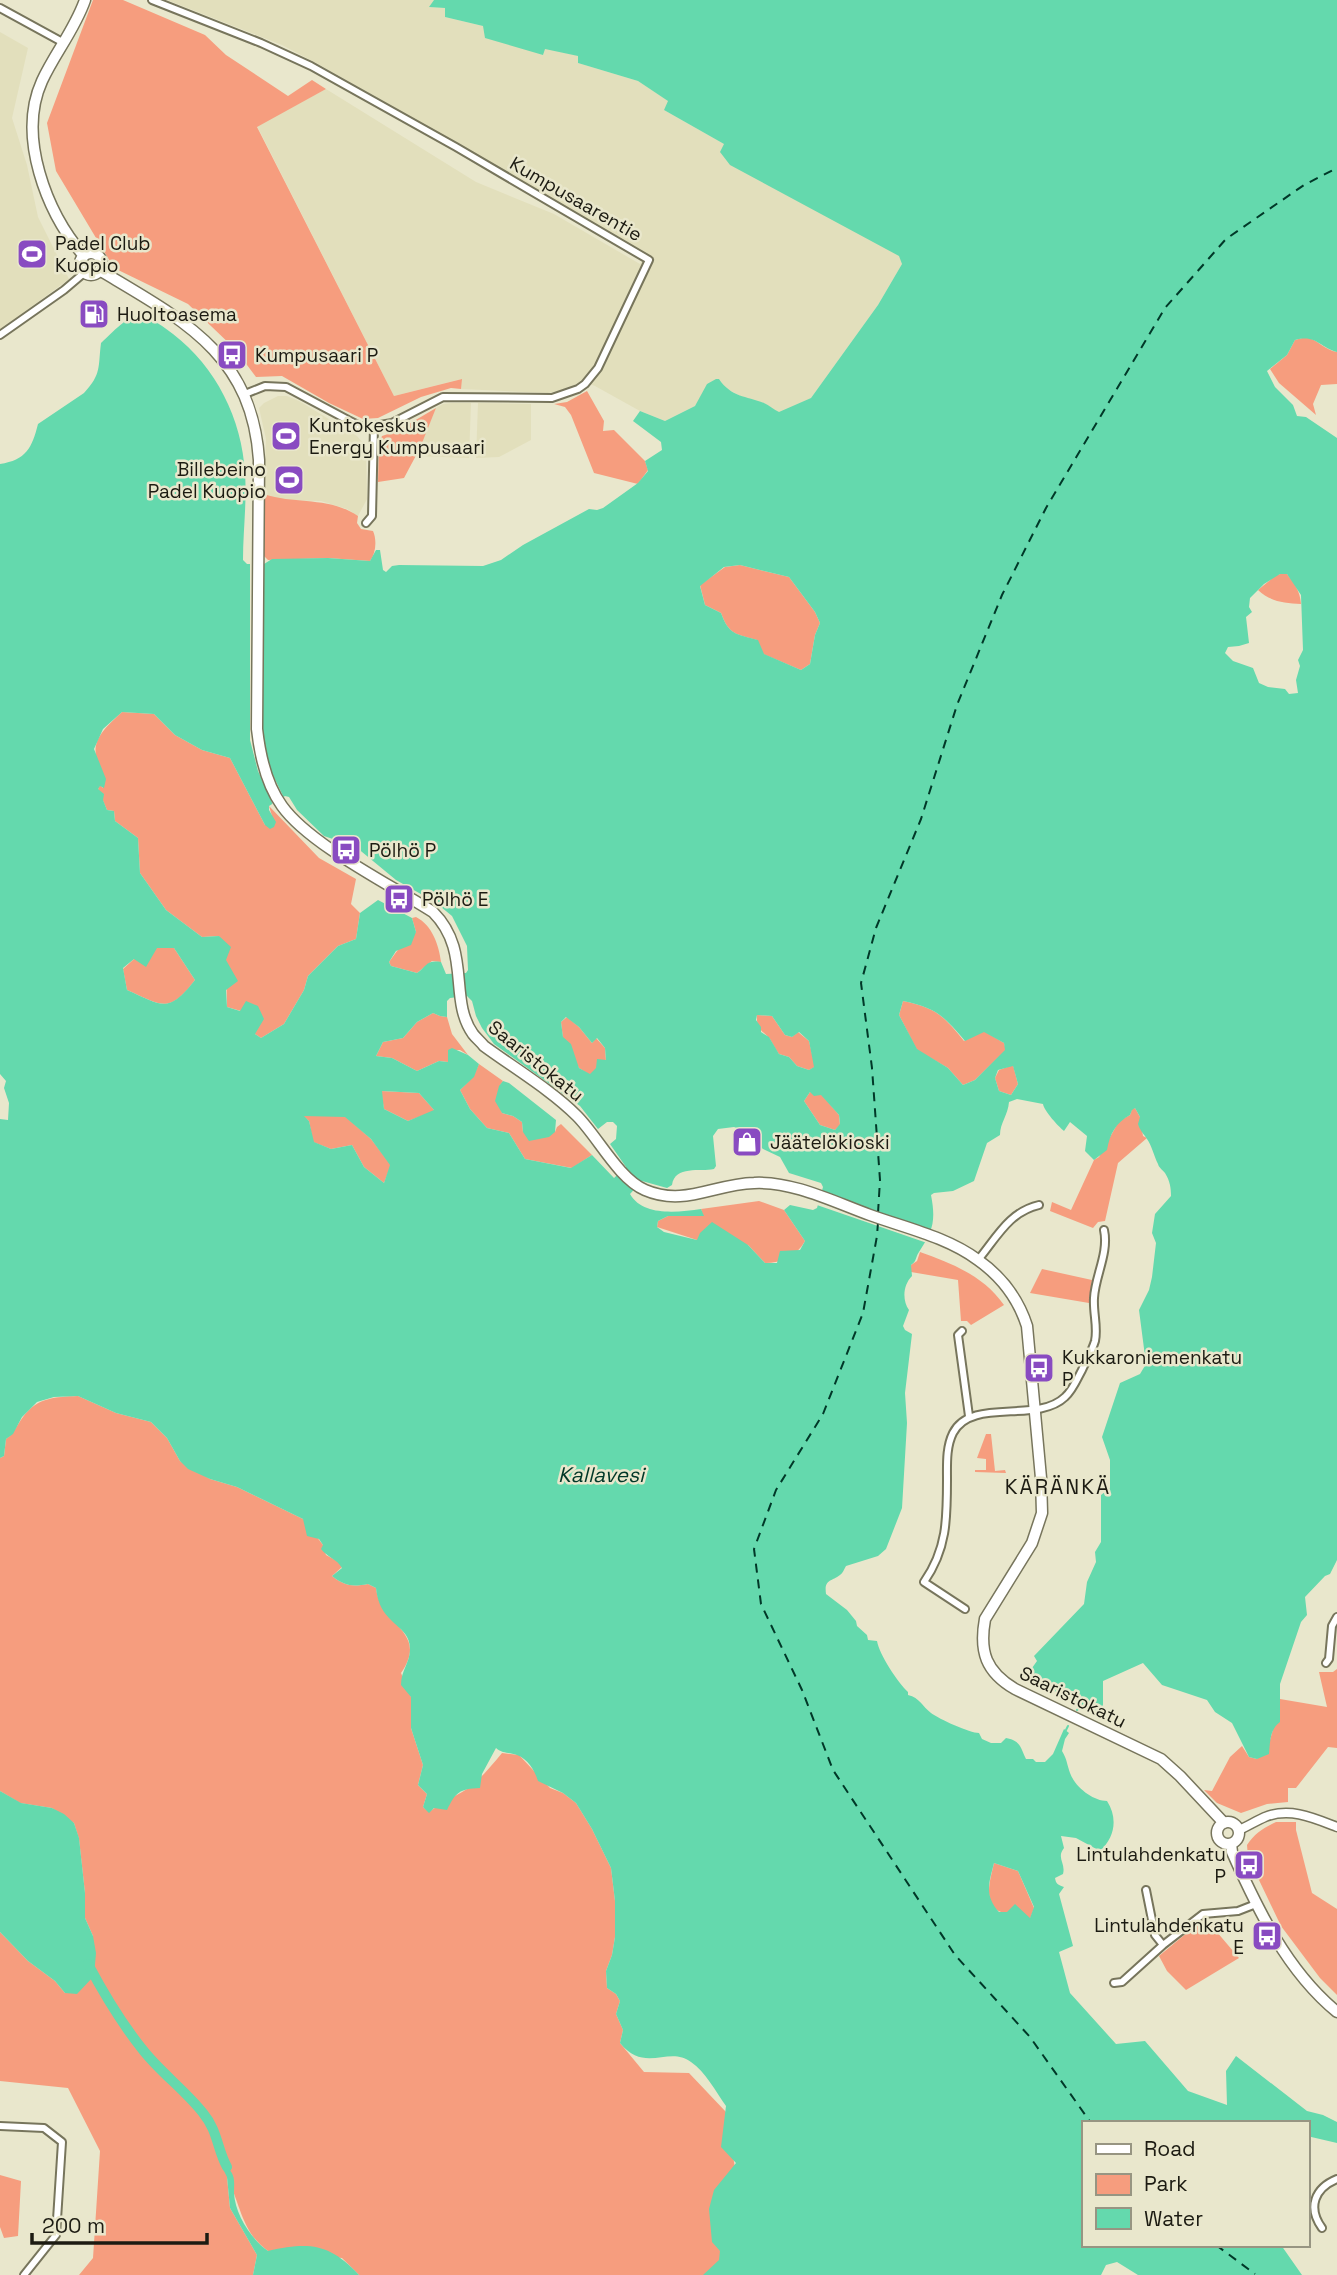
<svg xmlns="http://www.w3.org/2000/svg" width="1337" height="2275" font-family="'Space Grotesk',sans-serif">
	<rect width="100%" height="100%" fill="#e9e7cc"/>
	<path fill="#e2dfbc" d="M167,0H434L430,7L446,8L445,17L483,26L543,55L544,48L579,56L578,63L638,81L669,101L664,110L724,144L900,256L902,264L878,305L811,398L779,413L764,403L748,400L725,388L719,379L695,406L665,421L640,411L595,386L582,381L567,389L548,393L461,389V379L394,396L257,126L326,89L476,182L554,214L640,264L647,253L320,65L282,45Z
		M0,32L28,48L12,118L27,165L38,217L69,279L0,330Z
		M278,396H287L299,401L357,436L363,443L366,450L367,499L358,516L347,509L321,501L281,500L264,494L266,439L259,408L264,403Z
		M452,403H471L469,458L416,456L436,408L443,404Z
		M478,403L531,404V440L499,457L476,458Z"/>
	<path fill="#f69d7e" d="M93,0H123L205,35L226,55L288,96L312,80L326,89L257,127L394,396L462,379L461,389L451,388L421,397L378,418L363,419L329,403L282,376L256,377L235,349L188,304L114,268L56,171L47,123Z
		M1306,337C1318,340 1325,350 1337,352V384L1321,385L1313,404L1316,415L1279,383L1270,369L1287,355L1295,340Z
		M587,391L604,421L603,431L614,430L645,461L648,470L638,484L594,473L571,415L565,407L554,404L567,402Z
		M436,408L420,448L404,478L378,482L379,444L382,436L397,431Z
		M264,494C297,505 328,496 358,516L357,523L361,529L373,531C377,540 376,553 370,561L328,558L268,560L264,556Z
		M740,565L789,577L815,612L820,623L815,635L810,664L801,670L763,654L757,640C736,634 729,635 721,613L705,605L700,585L725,567Z
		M1280,574H1287C1295,584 1300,591 1301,604C1284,603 1271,602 1258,590L1275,576Z
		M122,712L154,714L175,735L202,750L230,758L265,825L272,816L269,806L319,858L356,879L351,904L360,913L356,939L338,946L308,976L304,990L284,1024L261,1038L255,1034L241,1011L227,1007L226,960L219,936L202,937L166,910L140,873L138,838L115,821L114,811L107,810L98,789L100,785L103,788C93,746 88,743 122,712Z
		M416,917C432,925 439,945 441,962L432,961L417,973L391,966L389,962L397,951L416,932L412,918Z
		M156,948H174L195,980C169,1014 163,1006 127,990L123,969L134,959Z
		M903,1001C936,1008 943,1015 964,1041L984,1031L1004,1043L1006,1050L975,1080L963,1085L948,1068L917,1050L899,1015Z
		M433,1013L440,1016L447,1017L452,1034L468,1055L460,1050H448V1062L439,1061L417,1071L392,1058L376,1056L383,1042L403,1038L417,1022Z
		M757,1015L772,1016L785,1035L792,1037L798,1032L809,1041L815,1067L809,1070L797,1066L789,1057L779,1054C776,1050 773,1044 770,1039C762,1030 756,1030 757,1015Z
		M567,1017L579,1027L592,1043L596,1038L605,1048L606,1061L590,1075L579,1068L563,1038L561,1022Z
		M479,1064L503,1081C495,1091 500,1102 502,1113L513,1116L522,1122L523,1132H555L557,1127L561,1124L592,1155L572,1168L525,1159L509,1133L487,1128L470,1109L460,1090L473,1077Z
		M1013,1065L1018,1084L1011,1095L999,1091L995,1078L999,1070Z
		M381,1091L419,1093L435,1111L408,1121L384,1109Z
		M810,1092L821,1094L839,1115L840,1125L835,1130L820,1125L804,1101Z
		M1135,1108L1140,1117L1143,1136L1147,1138L1118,1163L1105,1221L1098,1222L1093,1228L1050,1211L1052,1202L1071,1210L1094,1160L1099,1157L1119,1121L1130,1115L1132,1109Z
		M303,1116H345L371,1139L391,1165L384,1183L364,1167L352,1145L331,1149L313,1142L309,1121Z
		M759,1201L784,1210L805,1241C797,1256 781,1263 765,1263L748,1245L697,1240L657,1227L658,1221L668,1216H703L701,1209Z
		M920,1252C951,1263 984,1276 1004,1305L971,1325L967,1321H961L958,1280L911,1272V1265L917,1261Z
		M1042,1269L1092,1280L1089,1303L1030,1293Z
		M78,1396L116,1413L151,1422L167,1438L180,1461L210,1479L237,1487L303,1519L323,1545L326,1555L339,1562L342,1567L332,1576C345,1586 352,1587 368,1584L376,1588C380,1626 430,1631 401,1673L411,1697V1728L423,1765L418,1785L427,1794L423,1807L429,1812C441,1803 454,1797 467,1789C480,1780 492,1765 502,1753L519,1755L550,1788L563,1793L576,1803L592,1829L611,1868L615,1901V1937L612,1955L606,1971L607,1988L616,1994L620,2001L616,2014L623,2030L620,2043L644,2072L689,2073L726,2112L738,2187L742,2275H359L342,2258L268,2251C242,2233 240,2203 227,2177L230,2208L257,2255L253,2275H79L93,2258L100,2151L68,2088L0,2081V1932L28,1961L55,1981L65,1993L93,1936L85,1918V1893L79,1839L74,1823L52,1808L20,1803L0,1791V1458L4,1456L6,1439C14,1433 17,1425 23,1417C37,1397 56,1397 78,1396Z
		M986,1434H991L995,1471L1005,1470L1006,1473L975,1472V1470H986V1459L977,1458Z
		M1337,1669V1748L1328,1747L1296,1788H1288V1802L1267,1804L1241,1813L1217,1803L1204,1790L1212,1791L1230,1757L1242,1746L1249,1757L1257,1759L1270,1740L1274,1726L1280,1721V1699L1327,1707L1319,1672H1333Z
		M1276,1822H1296V1830L1312,1893L1337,1909V1995L1320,1978L1281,1926L1248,1857L1247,1845C1255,1833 1263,1828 1276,1822Z
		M994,1863L1018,1871L1034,1908L1030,1919C1022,1917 1002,1914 997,1910C983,1900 991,1877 994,1863Z
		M1205,1918L1239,1958L1186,1990L1167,1971L1159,1956Z
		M0,2175L21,2181L18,2236L4,2238L0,2227Z"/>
	<path fill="#64d9ad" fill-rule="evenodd" d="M434,0H1337V352C1319,347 1316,334 1295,340L1287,355L1267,371L1275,387L1293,405L1297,416L1306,417L1337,438V1560L1330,1574L1325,1576L1305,1597L1307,1615L1301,1622L1280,1684V1722C1270,1729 1270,1742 1269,1754L1257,1759L1249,1757L1232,1723L1215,1712L1207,1700L1162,1685L1143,1663L1103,1681V1717L1080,1707L1033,1678L1032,1668L1037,1661L1034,1656L1084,1604L1087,1582L1096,1562L1095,1552L1101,1542V1495L1110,1488V1460L1102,1437L1120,1383L1140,1374L1146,1364L1139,1310L1149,1290L1152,1277L1156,1243L1152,1233L1155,1214L1171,1196C1171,1188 1170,1181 1165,1173C1163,1170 1159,1168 1158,1164C1154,1156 1152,1146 1147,1139C1144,1134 1140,1131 1138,1124L1140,1117L1135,1108L1132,1110L1130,1115C1116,1123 1110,1133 1107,1150L1094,1160L1085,1151L1087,1136L1070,1122L1064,1131C1059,1127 1044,1111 1043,1104L1017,1099L1009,1102C1008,1115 1000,1123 1000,1135L987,1143L974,1181L953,1191L934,1193L931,1195C936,1221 933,1231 919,1252C915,1258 917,1261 911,1265L912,1276C903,1285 902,1300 909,1310L903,1326L905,1330L912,1334L905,1393L907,1423L902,1508L886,1549L878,1556L846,1566C844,1569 843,1573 840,1575C831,1582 824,1579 826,1594L847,1610L856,1621L857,1626L867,1635L868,1640L877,1641C879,1654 898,1683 908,1692V1695C920,1698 922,1706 931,1713C939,1719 970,1733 979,1733L982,1739L991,1743H1001L1006,1738C1021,1741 1020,1747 1026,1759H1033L1036,1762H1045L1053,1754L1064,1729L1069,1733L1065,1739L1062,1751C1067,1759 1067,1765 1070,1773C1075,1787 1093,1801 1107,1801C1118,1818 1115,1837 1100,1851L1076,1838L1061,1836L1064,1848C1056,1858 1066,1863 1063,1874L1055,1878C1056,1884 1058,1885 1064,1887L1059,1894L1073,1946L1059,1952L1070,1993L1116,2044L1145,2041L1188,2091L1227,2105L1226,2071L1236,2056L1307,2111L1323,2115L1337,2122V2143L1307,2136V2123H1083V2245H1281L1302,2275H1138L1117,2262L1106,2265L1101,2275H703L719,2260L720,2251L712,2242L709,2209L714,2190L736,2163L721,2147L726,2106C716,2092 705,2071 691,2062C669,2045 645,2074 620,2043L623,2030L616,2014L620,2001L616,1994L607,1988L606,1971L612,1955L615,1937V1901L611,1868L592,1829L576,1803L563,1793L538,1781C535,1771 528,1759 517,1755C509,1752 503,1754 496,1748L482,1774L480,1788C459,1789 456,1792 447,1810L434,1808L429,1813L423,1807L427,1794L418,1785L423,1765L411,1728V1697L401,1685C401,1670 410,1663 410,1649C410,1633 398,1628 389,1618C381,1610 377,1599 376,1588L368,1584C352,1587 345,1586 332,1576L342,1568C337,1559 327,1557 321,1549L323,1545L319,1539L307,1536L303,1519L237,1487L210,1479L188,1469L180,1461L167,1438L151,1422L116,1413L78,1396L54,1397L37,1402L22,1417L13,1434L6,1439L4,1456L0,1458V1119L8,1120L9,1103L4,1088L6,1081L0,1074V464C26,460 32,448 38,424L84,393C102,374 98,366 101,343C131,315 135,305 173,334C216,367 242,419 245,473C247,502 243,531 243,560L247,564H264L272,559L328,558L370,561L376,550H380L383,570L386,572L392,566L399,565L483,566L501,560L523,545L589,509L597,510L603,508L638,483L648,471L645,461L662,450L661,442L633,421L640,411L665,421L695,406L707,384L716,379H719C731,397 746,396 764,403C769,405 774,410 779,412L811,398L878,305L902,264L899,256L730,165L720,152L724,144L664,110L668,101L638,81L578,63V56L545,49L543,55L485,38L483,26L445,17V8L429,7ZM740,565L789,577L815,612L820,623L815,635L810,664L801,670L764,654L758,640C736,634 729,635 721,613L705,605L700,586L724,567ZM1280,574H1287L1301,595L1303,650L1298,660L1300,666L1296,680L1298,693L1289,694L1285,689L1268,687L1259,683L1253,668L1233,661L1225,653L1228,647L1239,646L1249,643L1246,617L1252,612L1249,607L1250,598L1264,584ZM122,712L154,714L175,735L202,750L230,758L265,825L270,829L274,827L276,822L269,810V806L285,796L289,797L297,810L324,836L356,847L396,880L435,902L452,916L467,946L468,970L466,973L446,974L441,962C425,960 428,966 417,973L391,966L389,962L396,951L411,945L416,932L412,918L378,900L360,913L356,939L338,946L308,976L304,990L284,1024L261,1038L255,1034L264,1019L258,1006L246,1001L240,1011L227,1007L226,990L238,981L226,960L231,947L219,936L202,937L166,910L140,873L138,838L115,821L114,811L107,810L103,800L104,794L98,789L100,786L104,788L106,779L94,749L103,729ZM157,948H174L195,980C168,1014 163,1006 127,990L123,968L134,959L146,967ZM467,996L472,1001L476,1016L482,1028L494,1044L580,1106L598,1129L607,1122H613L617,1126L616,1139L610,1144L626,1167L614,1178L592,1155L571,1168L525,1159L509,1133L487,1128L470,1109L460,1090L474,1077L479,1064L468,1055L452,1048L448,1050V1062L439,1061L417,1071L392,1058L376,1056L383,1042L403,1038L417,1022L433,1013L440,1016L447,1017V1001L450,998ZM903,1001C936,1008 943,1015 965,1041L984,1032L1004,1043L1005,1050L975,1080L963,1085L948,1068L917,1049L899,1015ZM757,1015L772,1016L785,1035L792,1037L799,1032L809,1041L814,1067L809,1070L797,1066L789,1057L779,1054L769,1037L761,1032V1027L756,1020ZM566,1017L579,1027L592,1043L597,1038L605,1048L606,1060L597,1059L596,1068L590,1074L579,1068L571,1044L563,1037L561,1022ZM1013,1066L1018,1084L1011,1095L999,1091L995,1078L998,1070ZM382,1091L419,1093L434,1110L408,1121L384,1109ZM810,1092L814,1096L821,1095L839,1115L840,1124L835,1130L820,1125L804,1101ZM304,1116L345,1117L371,1139L390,1165L384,1183L364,1167L352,1145L331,1149L314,1142L309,1121ZM734,1127L746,1131L757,1146L780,1157L789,1173L821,1183L823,1187L817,1208L813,1210L790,1205L784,1210L805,1241L800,1250L780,1251L777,1263H765L748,1245L712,1222L700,1233L697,1240L664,1232L657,1227L658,1221L668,1216H704L701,1209C679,1212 643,1217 630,1194L642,1181L667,1188L672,1185C675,1165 700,1172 714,1169L716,1166L713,1136L718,1129ZM994,1863L1018,1871L1034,1907L1030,1918L1015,1904L1007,1912H999C984,1895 989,1883 994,1863Z
		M503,1081L509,1083L556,1120L555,1132L549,1137L529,1141L523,1132L522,1122L513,1116L502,1113L495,1101L499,1086Z
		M0,1791L21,1803L52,1808L64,1814L74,1823L79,1838L85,1893V1918L93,1936L96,1953L94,1976L77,1994L65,1993L55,1981L28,1961L0,1932Z
		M227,2167C236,2175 234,2183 234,2193C235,2214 251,2239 268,2251C309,2242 329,2243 359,2275H253L257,2255L230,2208L227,2177L224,2171Z"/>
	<path fill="#e9e7cc" d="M262,560L263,740L269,767L285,800L274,807L258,771L250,740V561Z
		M818,1192L934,1232L930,1244L814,1204Z"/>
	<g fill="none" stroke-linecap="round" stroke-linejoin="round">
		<path stroke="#64d9ad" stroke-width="2" d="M1077,1710L1080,1707
			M1066,1730L1068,1726"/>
		<path stroke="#64d9ad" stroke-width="10" d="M88,1964C104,1994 122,2024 143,2050C161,2073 185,2090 203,2113C218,2131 217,2149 227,2167"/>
		<path stroke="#013828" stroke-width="2" stroke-dasharray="9 7" stroke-linecap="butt" d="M878,1213L880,1180L872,1068L861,983L876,928L921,819L957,705L1002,595L1046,508L1165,308L1226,239L1304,185L1337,168
			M878,1222L877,1236L863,1313L823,1414L776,1490L754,1549L761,1604L802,1690L833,1770L955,1955L1030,2037L1091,2123
			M1216,2245L1255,2274"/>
		<g stroke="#77755c" stroke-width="10">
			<path id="minor" d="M152,0L261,43L311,66L456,147L649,260L598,368L585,384L578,389L552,398L443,397L392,423L374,426H360L348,420L286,387L265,386L245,394
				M0,8L64,43
				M0,335L64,290L84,273
				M366,523L372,516L374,426
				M978,1260C997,1237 1009,1212 1039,1205
				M962,1331L958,1335L969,1416
				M965,1609L924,1582C947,1549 947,1519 947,1480C947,1464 946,1447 953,1433C971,1397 1037,1424 1065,1397C1073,1390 1077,1379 1082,1370C1086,1361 1092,1351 1095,1341C1098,1327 1093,1313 1094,1298C1095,1276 1109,1253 1104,1230
				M1326,1663L1329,1659L1332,1626L1337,1617
				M1146,1890L1155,1935L1163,1945
				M1114,1983L1122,1982L1163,1945L1203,1914L1238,1911L1256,1904
				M0,2126L44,2128L62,2142L56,2235L24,2275
				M1322,2228C1307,2207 1315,2188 1337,2179"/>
		</g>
		<g stroke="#77755c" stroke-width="11">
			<path id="tertiary" d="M1239,1830C1248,1826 1256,1821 1265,1817C1290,1807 1314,1818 1337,1827"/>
		</g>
		<g stroke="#77755c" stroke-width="13">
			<path id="secondary" d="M80 264a11 11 0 1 1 22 0a11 11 0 1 1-22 0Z
				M84,256C46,212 17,136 42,81C55,53 75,29 85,0
				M101,271C183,320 252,354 259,460L257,729C260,756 266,784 282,806C310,845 391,885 433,912C472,951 448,999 473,1034C476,1038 481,1042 484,1046C514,1068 551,1090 577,1116C598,1137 618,1178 645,1190C684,1207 714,1184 754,1183C793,1181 834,1202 870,1215C906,1228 947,1237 978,1260C1002,1277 1018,1298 1027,1326L1041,1478L1042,1513L1032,1543L985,1619C979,1652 986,1672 1015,1689L1161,1759L1180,1776L1224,1823
				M1217 1833a11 11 0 1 1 22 0a11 11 0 1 1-22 0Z
				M1231,1844L1232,1852C1258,1910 1287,1971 1337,2012"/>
		</g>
		<use href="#minor" stroke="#fff" stroke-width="6"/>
		<use href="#tertiary" stroke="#fff" stroke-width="8"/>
		<use href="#secondary" stroke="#fff" stroke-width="10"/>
	</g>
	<defs>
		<g id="stadium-square" transform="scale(1.575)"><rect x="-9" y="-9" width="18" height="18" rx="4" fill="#894bc1" stroke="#e9e7cc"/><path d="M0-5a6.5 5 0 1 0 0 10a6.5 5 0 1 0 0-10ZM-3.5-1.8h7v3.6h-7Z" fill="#fff"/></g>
		<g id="fuel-square" transform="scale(1.575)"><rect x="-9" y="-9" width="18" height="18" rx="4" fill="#894bc1" stroke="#e9e7cc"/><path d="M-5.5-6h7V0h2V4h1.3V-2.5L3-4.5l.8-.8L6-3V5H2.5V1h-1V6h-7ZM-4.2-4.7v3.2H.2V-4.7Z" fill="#fff"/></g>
		<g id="bus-square" transform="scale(1.575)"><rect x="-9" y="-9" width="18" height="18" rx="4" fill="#894bc1" stroke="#e9e7cc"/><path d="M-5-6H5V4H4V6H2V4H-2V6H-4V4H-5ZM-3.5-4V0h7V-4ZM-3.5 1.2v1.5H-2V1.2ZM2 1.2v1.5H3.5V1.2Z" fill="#fff"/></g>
		<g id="shop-square" transform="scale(1.575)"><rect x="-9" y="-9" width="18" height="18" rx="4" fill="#894bc1" stroke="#e9e7cc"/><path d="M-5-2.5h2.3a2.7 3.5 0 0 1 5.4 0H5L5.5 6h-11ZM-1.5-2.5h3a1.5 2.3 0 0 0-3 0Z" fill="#fff"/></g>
	</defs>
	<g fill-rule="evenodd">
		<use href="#stadium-square" x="32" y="254"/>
		<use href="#fuel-square" x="94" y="314"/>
		<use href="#bus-square" x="232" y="355"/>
		<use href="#stadium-square" x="286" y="436"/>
		<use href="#stadium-square" x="289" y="480"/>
		<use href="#bus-square" x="346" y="850"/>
		<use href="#bus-square" x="399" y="899"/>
		<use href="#shop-square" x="747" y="1142"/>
		<use href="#bus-square" x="1039" y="1368"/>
		<use href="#bus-square" x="1249" y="1865"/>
		<use href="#bus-square" x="1267" y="1936"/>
	</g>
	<g text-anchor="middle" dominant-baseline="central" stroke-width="5" stroke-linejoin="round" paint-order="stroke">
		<g font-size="19" fill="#1c1b12" stroke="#e9e7cc">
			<text transform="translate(576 199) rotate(30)">Kumpusaarentie</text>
			<text transform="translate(536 1061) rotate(39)">Saaristokatu</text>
			<text transform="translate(1073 1697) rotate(26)">Saaristokatu</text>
		</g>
		<g font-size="19" fill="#1c1b12" stroke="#e9e7cc" text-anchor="start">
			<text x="55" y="243">Padel Club<tspan x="55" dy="22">Kuopio</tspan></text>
			<text x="117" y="314">Huoltoasema</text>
			<text x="255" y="355">Kumpusaari P</text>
			<text x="309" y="425">Kuntokeskus<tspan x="309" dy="22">Energy Kumpusaari</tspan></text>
			<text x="266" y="469" text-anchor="end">Billebeino<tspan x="266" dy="22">Padel Kuopio</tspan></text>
			<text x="369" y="850">Pölhö P</text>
			<text x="422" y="899">Pölhö E</text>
			<text x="770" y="1142">Jäätelökioski</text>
			<text x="1062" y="1357">Kukkaroniemenkatu<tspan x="1062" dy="22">P</tspan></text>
			<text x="1226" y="1854" text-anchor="end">Lintulahdenkatu<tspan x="1226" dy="22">P</tspan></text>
			<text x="1244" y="1925" text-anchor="end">Lintulahdenkatu<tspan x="1244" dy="22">E</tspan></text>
		</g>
		<g font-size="21" font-style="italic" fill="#013828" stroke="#e9e7cc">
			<text x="601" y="1474">Kallavesi</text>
		</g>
		<g font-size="21" letter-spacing="2" fill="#1c1b12" stroke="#e9e7cc">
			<text x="1058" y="1486">KÄRÄNKÄ</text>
		</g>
	</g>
	<rect x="1082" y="2121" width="228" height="126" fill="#e9e7cc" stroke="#979582" stroke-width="2"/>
	<rect x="1096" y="2144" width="35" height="10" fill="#ffffff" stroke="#979582" stroke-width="2"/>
	<text x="1144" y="2156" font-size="21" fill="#1c1b12">Road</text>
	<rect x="1096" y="2174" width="35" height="21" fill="#f69d7e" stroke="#979582" stroke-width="2"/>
	<text x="1144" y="2191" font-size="21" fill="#1c1b12">Park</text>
	<rect x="1096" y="2208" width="35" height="21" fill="#64d9ad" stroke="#979582" stroke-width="2"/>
	<text x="1144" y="2226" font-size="21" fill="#1c1b12">Water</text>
	<path d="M32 2233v10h175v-10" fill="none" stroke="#1c1b12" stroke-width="3.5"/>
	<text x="42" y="2233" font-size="21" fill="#1c1b12" stroke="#e9e7cc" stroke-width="5" paint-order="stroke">200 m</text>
</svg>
